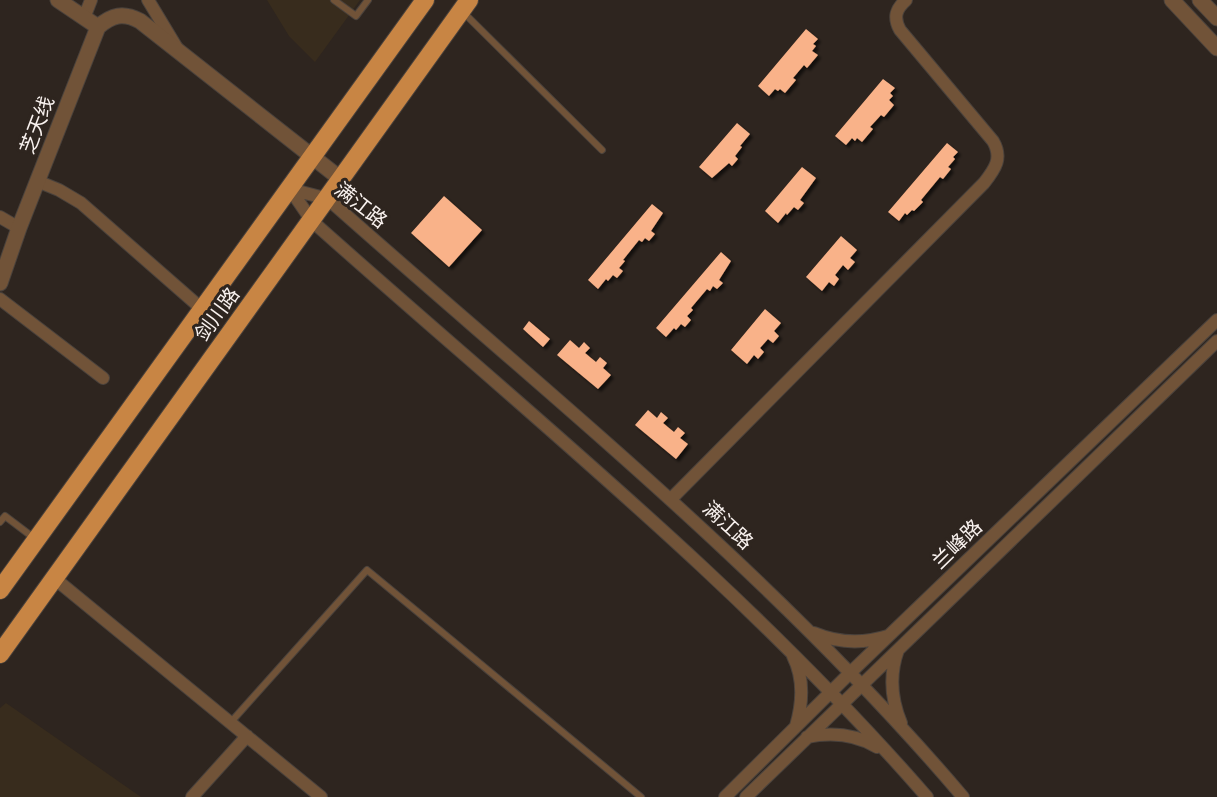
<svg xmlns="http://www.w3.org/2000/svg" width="1217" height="797" font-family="Rubik,'Noto Sans SC',sans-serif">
	<defs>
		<filter id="shadow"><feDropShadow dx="3" dy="3" stdDeviation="1.5" flood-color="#0009"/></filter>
	</defs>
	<rect width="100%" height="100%" fill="#2e251f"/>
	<path fill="#382c1d" d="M267,0H360L315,62L289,36Z
		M6,703L141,797H0V708Z"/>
	<path fill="#f9b289" filter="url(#shadow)" d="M806,29L818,39L813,44L816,46L812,51L818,55L807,68L804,65L793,78L796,80L785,93L780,89L778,91L775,89L769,96L758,86Z
		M883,79L895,88L890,93L893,96L889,100L894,105L884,117L881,115L870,127L873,129L862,142L857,138L855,141L852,138L846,145L835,136Z
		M737,123L750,134L740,146L742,147L735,156L738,159L732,166L729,163L712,178L699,167Z
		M947,143L958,152L953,157L955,159L948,167L951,169L943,179L940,177L921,200L923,202L914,211L912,210L907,215L905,213L899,221L888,212Z
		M802,167L816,178L800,200L804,203L798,210L794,207L787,215L786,213L778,223L765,211Z
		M444,196L482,230L449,267L411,233Z
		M652,204L663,213L651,231L655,234L649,241L645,238L642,242L639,240L623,260L625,261L619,268L623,271L617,278L613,275L608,281L606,279L598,289L588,280Z
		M841,236L857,250L850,258L855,262L848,270L843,265L835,275L839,279L834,286L829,282L822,291L806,277Z
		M721,252L731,261L719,280L723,283L717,289L713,286L710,291L707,289L691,308L693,310L687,316L691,320L685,327L681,324L676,330L674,328L666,337L656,328Z
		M765,309L781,323L774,331L779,336L773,343L768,339L760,348L764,352L758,359L754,355L747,364L731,350Z
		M529,321L550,339L543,347L523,329Z
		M570,340L579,348L584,342L590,348L585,353L596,362L600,357L607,363L603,368L611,375L598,389L557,355Z
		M648,410L657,418L661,412L668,418L663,423L674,432L678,427L685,433L680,438L688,444L676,459L635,425Z"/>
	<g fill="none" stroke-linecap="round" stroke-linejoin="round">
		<g stroke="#4a423c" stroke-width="8">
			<path id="service" d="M334,0L356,16L368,0
				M462,11L602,150
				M0,522L5,516L34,538
				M231,722L367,570L641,797"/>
		</g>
		<g stroke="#4a423c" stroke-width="14">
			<path id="minor" d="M148,0L177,48
				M84,18L91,0
				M37,181L59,190L81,203L202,309
				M290,189L328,199C545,392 774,574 963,797
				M290,189L312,221C521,408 742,584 927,797
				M0,217L19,228
				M0,299L103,378
				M671,499L984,183C995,169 1003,158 993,141L900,30C893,17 896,9 906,0
				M54,578L321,797
				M814,633C838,643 863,644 888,636
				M898,650C889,675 891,699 901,723
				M793,656C804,678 803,702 796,726
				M807,737C832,732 855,734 877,747
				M192,797L247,736
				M725,797L850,673L1217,320
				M746,797L1217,341"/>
		</g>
		<g stroke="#4a423c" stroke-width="17">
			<path id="tertiary" d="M1172,0L1217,48
				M1200,0L1217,18
				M98,27C112,15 123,12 140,21L342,180
				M0,283L19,228L98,27L58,0"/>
		</g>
		<g stroke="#4a423c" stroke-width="20">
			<path id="trunk" d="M0,590L425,0
				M0,654L469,0"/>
		</g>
		<use href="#service" stroke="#715338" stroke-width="6"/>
		<use href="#minor" stroke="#715338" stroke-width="12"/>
		<use href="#tertiary" stroke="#715338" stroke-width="15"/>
		<use href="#trunk" stroke="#c88544" stroke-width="18"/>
	</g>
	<g text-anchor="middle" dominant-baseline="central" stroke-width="6" stroke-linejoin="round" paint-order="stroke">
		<g font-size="20" fill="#f9f2ef" stroke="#2e251f">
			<text transform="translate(37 125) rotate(-69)">芝天线</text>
			<text transform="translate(361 205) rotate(38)">满江路</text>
			<text transform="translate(217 314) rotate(-54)">剑川路</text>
			<text transform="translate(728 525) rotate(43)">满江路</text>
			<text transform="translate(957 544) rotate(-44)">兰峰路</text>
		</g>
	</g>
</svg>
